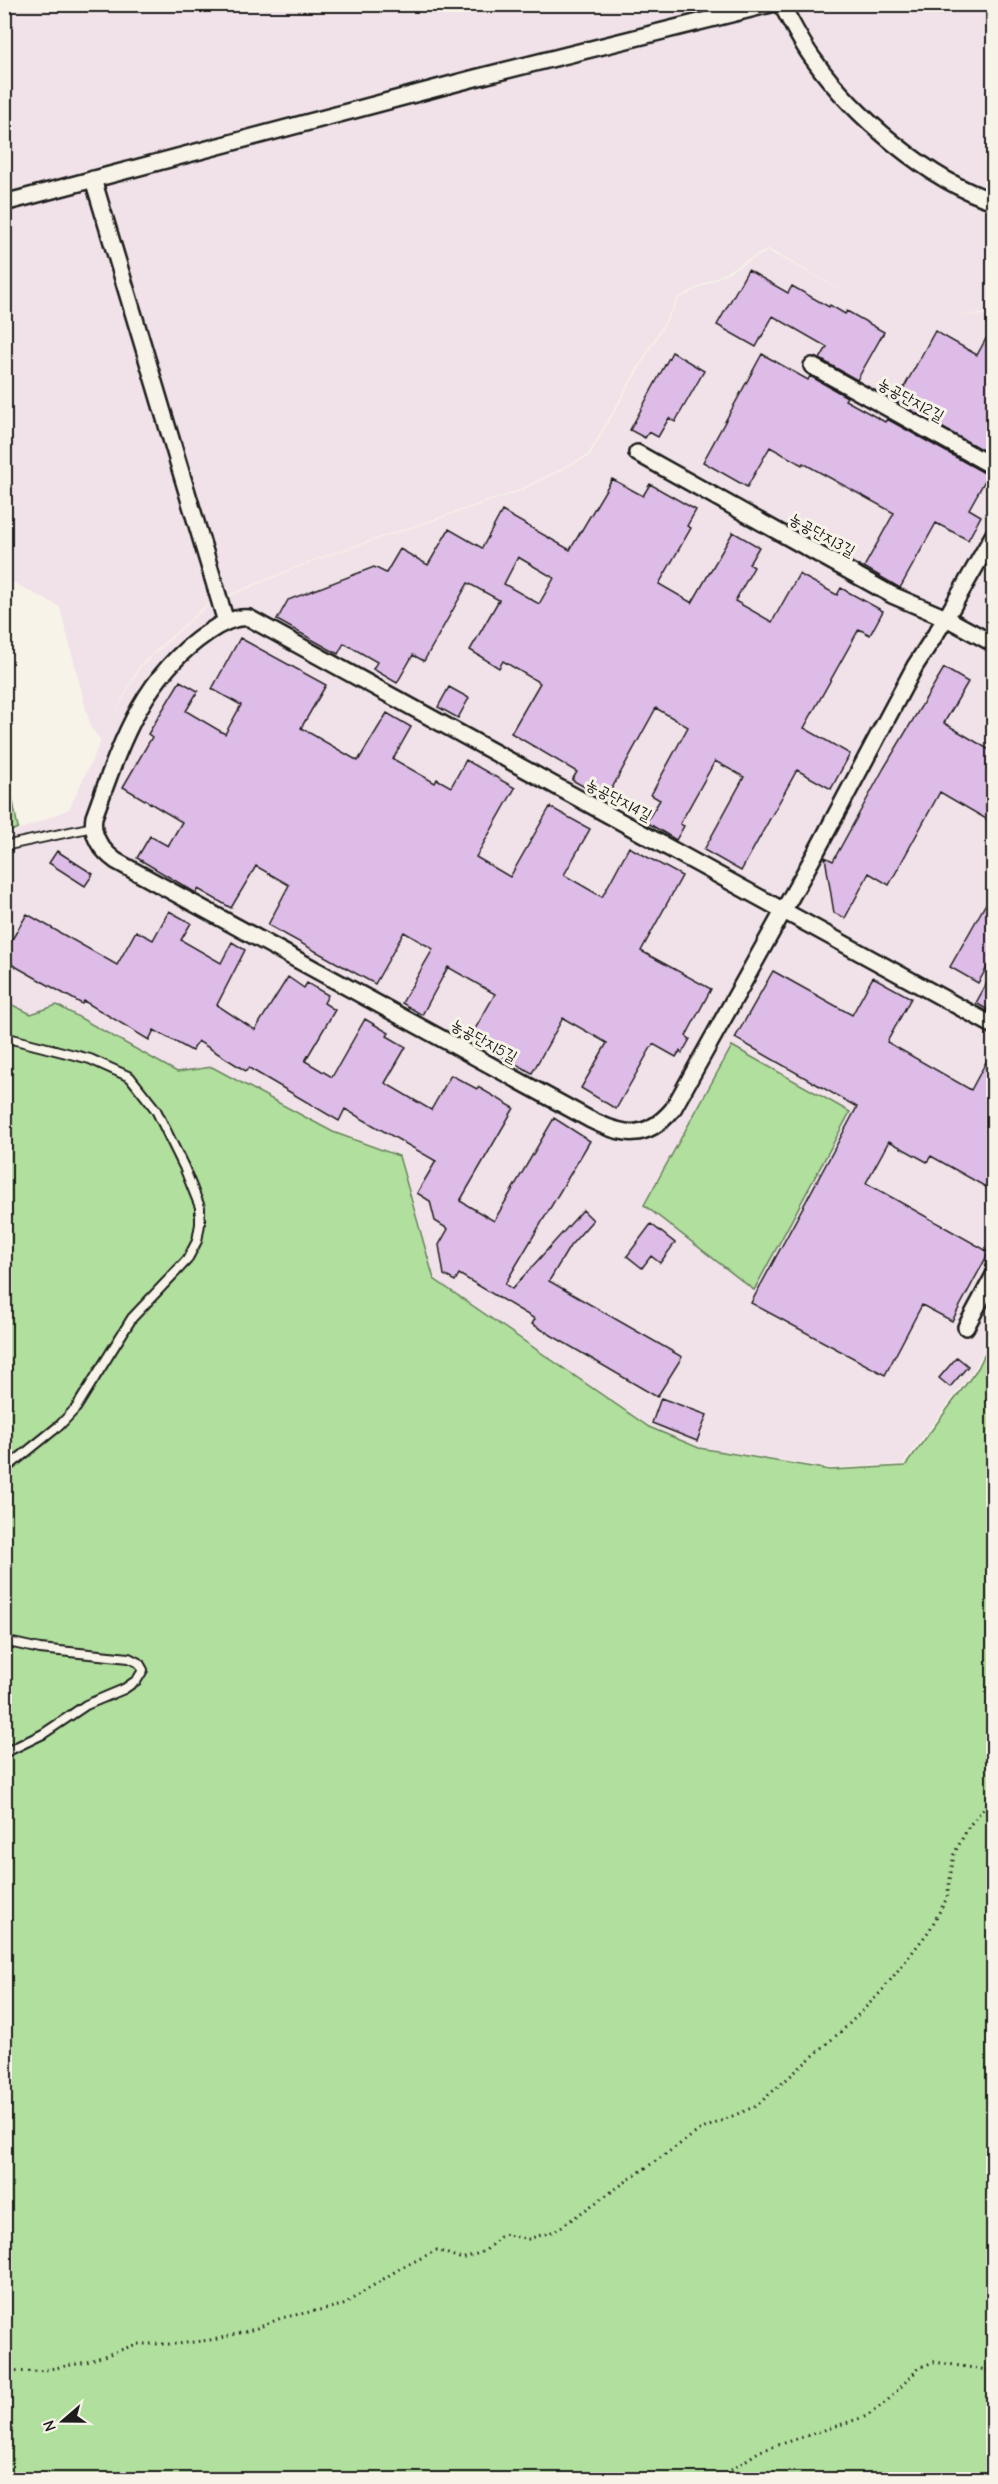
<svg xmlns="http://www.w3.org/2000/svg" width="998" height="2484" font-family="'Comic Neue','Poor Story',sans-serif">
	<rect width="100%" height="100%" fill="#f7f3e8"/>
	<filter id="ink" filterUnits="userSpaceOnUse"><feTurbulence type="fractalNoise" baseFrequency=".0167" numOctaves="2"/><feDisplacementMap in="SourceGraphic" scale="12" xChannelSelector="R" yChannelSelector="G"/><feConvolveMatrix kernelMatrix="1 2 1 2 8 2 1 2 1" color-interpolation-filters="sRGB"/></filter>
	<g filter="url(#ink)">
		<path fill="#f0e2e8" fill-rule="evenodd" d="M4,5H993V313L954,316L994,315L993,1331L976,1367L903,1464L830,1468L699,1447L650,1426L435,1279L400,1155L334,1131L213,1067L177,1072L57,1005L32,1014L5,1000V836L69,809L101,741L91,728L60,607L5,578ZM768,249L854,297L768,251L679,299L589,456L518,492L313,561L208,605L141,666L108,727L140,665L207,604L313,560L517,491L588,455L678,298Z"/>
		<path fill="#b1df9d" stroke="#667e5c" stroke-width="1.5" d="M5,765L7,770L18,828L5,834Z
			M4,1001L31,1014L57,1005L177,1072L212,1067L333,1132L399,1156L434,1279L649,1427L699,1448L830,1470L905,1466L978,1368L993,1337V2479H5Z
			M732,1046L850,1112L754,1290L644,1205Z"/>
		<path fill="#debce8" stroke="#1c1c1c" stroke-width="1.5" fill-rule="evenodd" d="M748,270L788,293L792,286L829,307L830,305L845,314L847,311L884,332L857,380L820,359L827,347L773,316L756,347L717,325Z
			M993,326V456L896,402L935,331L977,355Z
			M672,352L704,371L675,422L669,418L658,437L649,432L645,438L630,430Z
			M762,354L808,380L810,376L847,397L845,400L885,422L887,419L988,475L969,509L981,516L968,540L936,523L900,588L864,567L894,513L803,463L802,465L770,447L747,487L703,462Z
			M612,479L643,496L650,484L696,510L687,526L691,528L659,584L692,603L733,532L759,547L749,564L754,567L735,601L772,622L799,574L837,595L841,588L883,611L870,635L859,629L804,728L850,754L831,789L797,770L741,871L704,850L744,777L715,761L680,824L684,826L676,840L646,822L660,800L651,795L688,727L656,708L606,799L572,780L577,772L511,733L540,683L503,661L499,668L470,650L499,600L468,583L424,661L413,655L397,683L373,669L377,662L344,643L338,654L277,620L288,600L374,567L386,573L400,549L428,565L449,529L482,548L502,511L570,550ZM518,557L554,578L539,604L504,584Z
			M240,638L326,685L301,728L358,761L387,713L411,727L393,759L435,783L437,779L451,787L466,760L515,788L476,857L510,877L550,807L590,829L564,875L602,897L629,847L682,876L641,951L711,989L686,1036L690,1039L682,1053L680,1051L676,1057L653,1044L616,1109L581,1088L607,1043L563,1018L532,1073L470,1038L495,994L448,967L422,1015L402,1003L433,949L404,932L375,984L268,925L289,885L256,866L231,908L198,889L196,893L137,858L150,836L168,846L182,822L123,787L152,737L148,734L180,681L198,691L186,711L225,734L241,705L212,689Z
			M944,668L968,682L944,723L993,752V823L940,792L889,885L869,873L845,918L834,913L825,857L833,861L884,768Z
			M449,687L469,698L458,718L438,707Z
			M57,851L93,874L85,886L49,863Z
			M993,891V957L978,983L950,967Z
			M169,911L191,923L181,940L221,963L232,942L245,950L217,1005L255,1030L288,977L304,988L307,983L328,995L324,1003L335,1010L305,1061L332,1077L365,1019L389,1033L387,1036L406,1047L385,1083L431,1110L451,1075L477,1089L478,1087L514,1108L460,1201L494,1221L554,1118L590,1141L505,1284L512,1289L583,1210L593,1220L570,1246L549,1281L682,1357L657,1397L532,1324L535,1319L459,1274L455,1281L444,1275L439,1245L448,1229L435,1221L430,1201L417,1193L436,1161L345,1109L339,1121L249,1068L246,1071L198,1041L192,1051L154,1030L149,1040L84,1001L82,1004L4,960V953L27,914L117,965L136,931L153,940Z
			M773,971L852,1015L873,977L911,998L887,1042L971,1090L993,1049V1191L931,1156L927,1162L889,1141L866,1183L989,1252L952,1321L922,1305L885,1375L751,1303L857,1107L735,1038Z
			M993,972V1013L976,1003Z
			M651,1224L675,1243L660,1263L651,1256L642,1268L627,1256Z
			M957,1357L968,1366L950,1387L939,1378Z
			M661,1398L707,1415L697,1441L652,1423Z"/>
		<g fill="none" stroke-linecap="round" stroke-linejoin="round">
			<g stroke="#1c1c1c" stroke-width="12">
				<path id="service" d="M4,846L93,827
					M4,1037L90,1059L130,1077L156,1110L184,1167L200,1207V1224L197,1241L187,1260L132,1318L76,1408L60,1425L4,1470
					M4,1641L40,1649L129,1658L139,1663L143,1670L137,1680L124,1689L86,1705L43,1734L4,1753"/>
			</g>
			<g stroke="#1c1c1c" stroke-width="20">
				<path id="minor" d="M781,4C792,23 801,43 814,60C852,114 930,182 994,201
					M93,179L226,622
					M4,203L475,78L771,4
					M812,366L994,467
					M637,453L892,595L946,618L994,644
					M994,534L946,618L915,666L815,854L673,1109C646,1141 623,1136 589,1119L116,861C101,850 91,836 94,817C120,746 141,678 207,633C218,625 235,616 249,618L994,1026
					M966,1327L994,1275"/>
			</g>
			<path stroke="#1c1c1c" stroke-width="3" stroke-dasharray="1.5 4.5" stroke-linecap="butt" d="M4,2372L39,2371L87,2362L137,2344H178L217,2339L255,2329L281,2318L343,2305L399,2269L437,2250L462,2259L485,2251L503,2234L528,2239L555,2231L700,2130L756,2106L846,2027L881,1992L929,1931L947,1898L954,1854L969,1826L994,1796
				M716,2480L760,2451L867,2416L886,2402L920,2367L934,2362L994,2371"/>
			<use href="#service" stroke="#f7f3e8" stroke-width="8"/>
			<use href="#minor" stroke="#f7f3e8" stroke-width="15"/>
		</g>
	</g>
	<g text-anchor="middle" dominant-baseline="central" stroke-width="6" stroke-linejoin="round" paint-order="stroke">
		<g font-size="16" fill="#1c1c1c" stroke="#f7f3e8">
			<text transform="translate(911 400) rotate(29)">농공단지2길</text>
			<text transform="translate(822 535) rotate(29)">농공단지3길</text>
			<text transform="translate(619 800) rotate(28)">농공단지4길</text>
			<text transform="translate(484 1041) rotate(29)">농공단지5길</text>
		</g>
	</g>
	<rect width="998" height="2484" fill="none" stroke="#f7f3e8" stroke-width="24"/>
	<rect x="12" y="12" width="974" height="2460" fill="none" stroke="#1c1c1c" stroke-width="2" filter="url(#ink)"/>
	<g transform="translate(63 2421) rotate(250)" stroke="#f7f3e8" stroke-width="4.5" paint-order="stroke">
	<path d="M0-4.5L10 22L0 15L-10 22Z" fill="#1c1c1c"/>
	<text y="-9" font-size="16" font-weight="bold" text-anchor="middle" fill="#1c1c1c">N</text>
	</g>
</svg>
